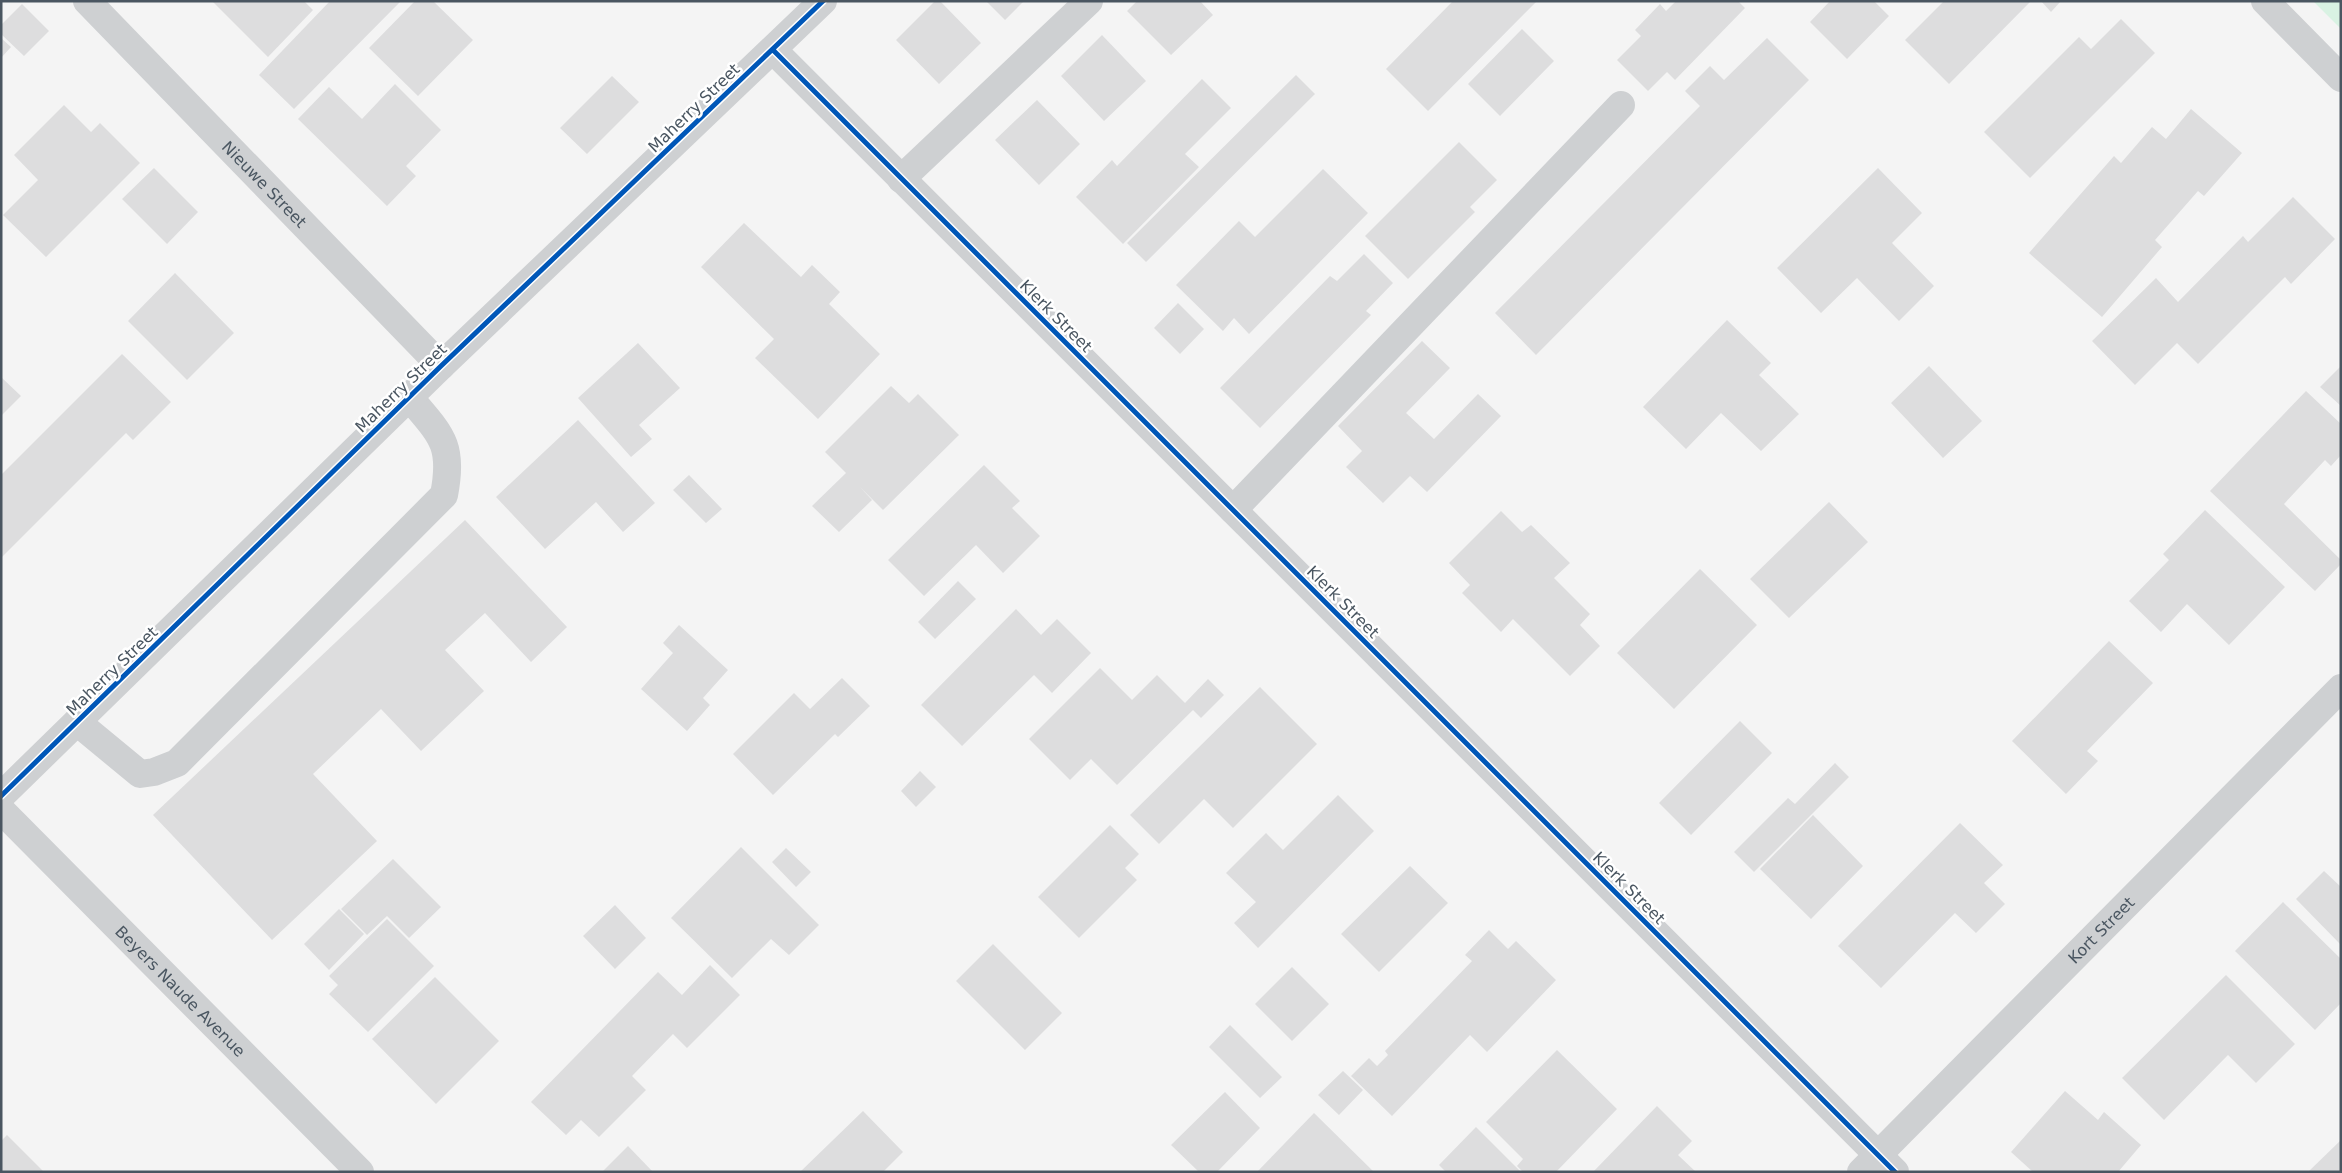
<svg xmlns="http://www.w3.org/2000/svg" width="2342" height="1173" font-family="'DejaVu Sans',sans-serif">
	<rect width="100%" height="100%" fill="#f4f4f4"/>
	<path fill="#d9f2e3" d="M2313,1H2341V29Z"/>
	<path fill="#ddddde" d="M212,1H304L313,10L268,57Z
		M330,1H401L294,109L259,75Z
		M415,1H433L473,40L418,96L369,48Z
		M935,1H940L981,43L939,84L896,40Z
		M986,1H1024L1005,20Z
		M1137,1H1200L1213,15L1171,55L1127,11Z
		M1453,1H1537L1428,111L1386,69Z
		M1676,1H1738L1745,8L1675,80L1667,72L1648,91L1617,60L1641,36L1635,30L1660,4L1666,11Z
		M1830,1H1874L1889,16L1847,59L1810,22Z
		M1944,1H2031L1949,84L1905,40Z
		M2041,1H2061L2051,12Z
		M22,4L49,31L24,56L1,34V25Z
		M2121,19L2155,53L2030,178L1984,132L2079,37L2091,49Z
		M1522,29L1554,61L1500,116L1468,84Z
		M1102,35L1146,81L1104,121L1061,76Z
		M1,38L11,47L1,58Z
		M1767,38L1809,80L1536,355L1495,313L1700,106L1685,91L1710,66L1724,80Z
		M1296,75L1315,94L1146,262L1127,243Z
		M612,76L639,102L587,154L560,128Z
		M1202,79L1231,108L1185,154L1199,167L1123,244L1076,197L1112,160L1117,166Z
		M395,84L441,130L406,166L416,176L387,206L298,119L329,87L362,119Z
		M1037,100L1080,144L1039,185L995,140Z
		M64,105L91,132L100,123L140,163L46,257L3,215L38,180L14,155Z
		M2191,109L2242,153L2204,196L2198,191L2155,240L2162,247L2102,317L2029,253L2114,156L2121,163L2152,127L2166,139Z
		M1459,142L1497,180L1470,207L1475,212L1408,279L1365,236Z
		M154,168L198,212L167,244L122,199Z
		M1878,168L1922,213L1892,243L1934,286L1899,321L1857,278L1821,313L1777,268Z
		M1323,169L1368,213L1249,334L1234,318L1223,331L1176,285L1239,221L1255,237Z
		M2293,197L2335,239L2291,284L2285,277L2198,364L2177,343L2135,385L2092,341L2156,278L2178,302L2243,236L2248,242Z
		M744,223L801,277L812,265L840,292L829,304L880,354L818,419L755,358L774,339L701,267Z
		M1364,254L1393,283L1366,311L1371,315L1260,428L1220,388L1330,276L1337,281Z
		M175,273L234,333L187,380L128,321Z
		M1178,303L1204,329L1180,354L1154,328Z
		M1727,320L1771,363L1759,375L1799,414L1761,451L1721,413L1686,449L1643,407Z
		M1422,341L1450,368L1406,413L1434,439L1478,394L1501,416L1427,492L1410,476L1383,503L1346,467L1362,451L1338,426Z
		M638,343L680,388L639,425L652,439L631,457L578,398Z
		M122,354L171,402L133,440L126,433L1,558V475Z
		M1929,366L1982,421L1943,458L1891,403Z
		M2341,366V406L2320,387Z
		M1,377L21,396L1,416Z
		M891,386L909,403L918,394L959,435L883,510L860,487L872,500L839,532L812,506L846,473L825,452Z
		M2306,391L2341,424V455L2331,466L2325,460L2284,504L2341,560V564L2315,591L2210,491Z
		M578,420L655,503L623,532L596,502L545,549L496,497Z
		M984,465L1020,501L1012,508L1040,536L1003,573L976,545L924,596L888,560Z
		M689,475L722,509L706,523L673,490Z
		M1829,502L1868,542L1789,618L1750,579Z
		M2205,510L2285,587L2229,645L2187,604L2161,632L2129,601L2169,560L2163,554Z
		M1501,511L1522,532L1531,525L1570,563L1554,578L1590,614L1580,625L1600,646L1570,676L1513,619L1501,632L1462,593L1470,585L1449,563Z
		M465,520L567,627L531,662L485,613L445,650L484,691L421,751L381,709L313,774L377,841L272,940L153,815Z
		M1700,569L1757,625L1674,709L1617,653Z
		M958,581L976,599L935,639L918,622Z
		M1016,609L1041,635L1057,619L1091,653L1052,693L1034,675L962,746L921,705Z
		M679,625L728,670L703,698L710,705L687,731L641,689L673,653L663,643Z
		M2109,641L2153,683L2087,751L2098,761L2066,794L2012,741Z
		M1100,668L1132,700L1157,675L1185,703L1208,679L1224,695L1201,718L1193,710L1117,785L1091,759L1070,780L1029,739Z
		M842,678L870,706L838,737L835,734L773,795L733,754L794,693L810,709Z
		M1260,687L1317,744L1233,828L1204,799L1159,844L1130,815Z
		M1740,721L1772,753L1691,835L1659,803Z
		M1835,763L1849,777L1754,872L1734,852L1788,798L1795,804Z
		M920,771L936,787L916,807L901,791Z
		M1338,795L1374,831L1258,948L1234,923L1256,902L1226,873L1266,833L1283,850Z
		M1813,815L1863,866L1811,919L1760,869Z
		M1960,823L2003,865L1984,883L2005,904L1976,933L1955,913L1881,988L1838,946Z
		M1110,825L1139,854L1125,868L1137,880L1079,938L1038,897Z
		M741,847L819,925L789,955L771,939L732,978L671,918Z
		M786,848L811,872L796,887L772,862Z
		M393,859L441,907L409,938L387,916L367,935L341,909Z
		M1410,866L1448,903L1379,972L1341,934Z
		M2324,871L2341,887V945L2296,899Z
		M2283,902L2341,959V1003L2315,1030L2235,951Z
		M615,905L646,938L615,969L583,936Z
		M339,909L364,934L329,970L304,944Z
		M387,919L434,966L368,1032L329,994L338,985L329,976Z
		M1489,930L1508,949L1516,941L1556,980L1487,1052L1470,1035L1392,1116L1351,1076L1369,1058L1377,1066L1388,1055L1385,1051L1472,961L1465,955Z
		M993,944L1062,1013L1025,1050L956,981Z
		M710,965L740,995L687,1048L673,1034L632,1076L646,1090L599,1137L581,1120L566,1135L531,1102L658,972L682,995Z
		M1292,967L1329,1004L1292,1041L1255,1004Z
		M2226,975L2295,1044L2256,1083L2228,1055L2164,1120L2122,1078Z
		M435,977L499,1041L436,1104L372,1039Z
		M1230,1025L1282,1077L1260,1098L1209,1047Z
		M1557,1050L1617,1109L1556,1172H1523L1517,1166L1523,1159L1486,1122Z
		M1343,1071L1363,1090L1339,1115L1318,1095Z
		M2065,1091L2098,1120L2104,1112L2141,1145L2118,1172H2033L2011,1152Z
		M1225,1092L1260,1128L1217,1172H1199L1171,1145Z
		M1657,1106L1692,1141L1678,1155L1696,1172H1593Z
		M863,1111L903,1152L883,1172H800Z
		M1314,1113L1374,1172H1257Z
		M1476,1127L1521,1172H1446L1439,1165Z
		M7,1135L44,1172H1V1141Z
		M2341,1140V1172H2308Z
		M628,1146L653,1172H602Z"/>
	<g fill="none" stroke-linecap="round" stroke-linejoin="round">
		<g stroke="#ced0d2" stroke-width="28">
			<path id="s1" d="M87,1L441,366"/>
			<path d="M2265,1L2341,78"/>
			<path d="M773,50L1895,1172"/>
			<path d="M901,179L1089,1"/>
			<path d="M1233,510L1621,105"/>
			<path d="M77,722L140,774L154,772L177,763L444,495C454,444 441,435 409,397"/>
			<path d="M1,796L441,366L823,1"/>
			<path id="s2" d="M1,810L360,1172"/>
			<path id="s3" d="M1861,1172L2341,688"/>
		</g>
		<g stroke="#fff" stroke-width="8">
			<path id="cycleway" d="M773,50L1895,1172
				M1,796L441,366L823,1"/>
		</g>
		<use href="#cycleway" stroke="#0057b8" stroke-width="5"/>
	</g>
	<g text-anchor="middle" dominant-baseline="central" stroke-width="5" stroke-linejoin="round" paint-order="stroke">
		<g font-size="16" fill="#4a5661" stroke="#fff">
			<text transform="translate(694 108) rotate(-44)">Maherry Street</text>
			<text stroke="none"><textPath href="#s1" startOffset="255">Nieuwe Street</textPath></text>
			<text transform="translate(1056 316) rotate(45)">Klerk Street</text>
			<text transform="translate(401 388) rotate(-44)">Maherry Street</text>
			<text transform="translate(1343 602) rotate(45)">Klerk Street</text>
			<text transform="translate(112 671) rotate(-44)">Maherry Street</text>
			<text transform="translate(1629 888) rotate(45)">Klerk Street</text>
			<text stroke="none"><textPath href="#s3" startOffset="341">Kort Street</textPath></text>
			<text stroke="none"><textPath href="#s2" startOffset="255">Beyers Naude Avenue</textPath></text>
		</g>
	</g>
	<rect width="2342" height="1173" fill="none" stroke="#4a5661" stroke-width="5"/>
</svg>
